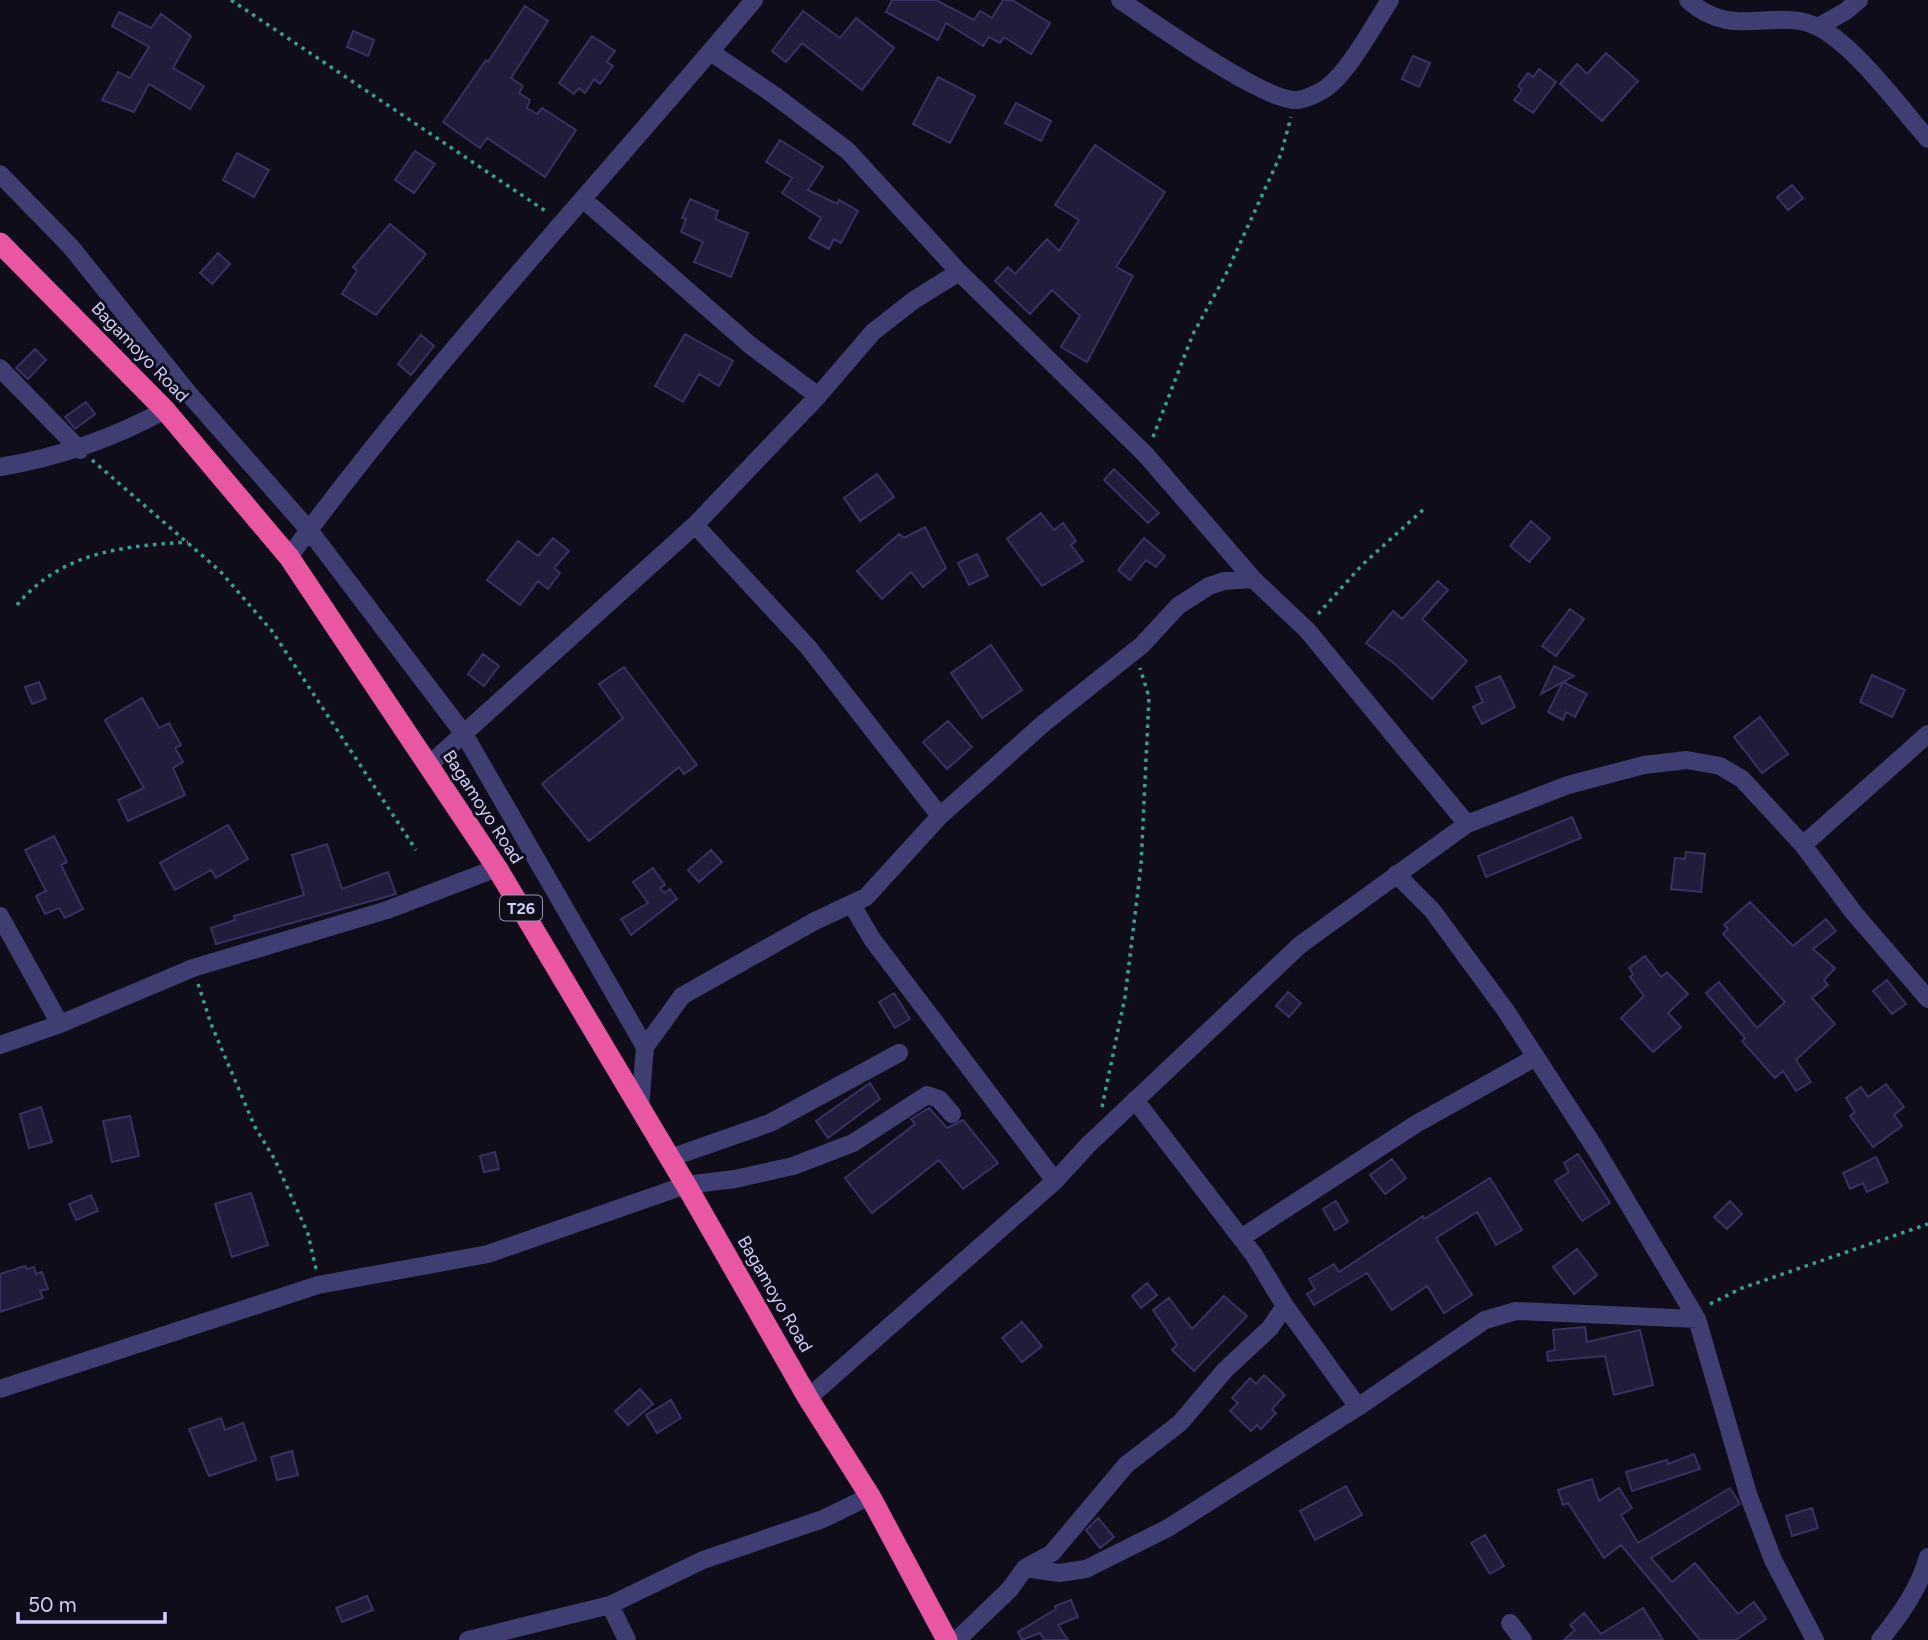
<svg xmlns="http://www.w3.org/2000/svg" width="1928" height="1640" font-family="Figtree,sans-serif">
	<rect width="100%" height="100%" fill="#0f0d1a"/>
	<path fill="#201c39" stroke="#383162" stroke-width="2" d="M892,0H936L974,20L980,11L992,18L1003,0H1012L1050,23L1031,54L1004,37L1000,43L989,37L983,46L946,23L938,40L886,12Z
		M525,6L548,21L511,78L523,86L519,93L530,100L527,108L537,114L542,108L576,130L545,177L487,138L480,148L443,122L486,60L488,62Z
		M803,11L840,38L856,18L894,48L862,90L802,43L786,62L772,51Z
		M119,12L151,28L161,14L191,36L173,68L204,86L190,109L149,84L134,112L102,100L118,72L130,78L149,47L112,26Z
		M353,31L374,40L368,56L347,47Z
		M592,36L615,51L607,62L613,66L600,84L594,79L585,93L579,88L574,94L559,83Z
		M1606,53L1638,81L1602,121L1560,84L1577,64L1587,74Z
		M1413,56L1430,63L1419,87L1402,79Z
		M1539,69L1556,82L1533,113L1514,100L1522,90L1518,86L1528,73L1533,77Z
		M938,77L975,96L950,143L913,124Z
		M1016,103L1051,121L1041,141L1005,123Z
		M780,140L823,167L808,190L837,204L839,200L858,211L841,243L834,239L829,249L809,238L821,218L782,193L792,178L766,162Z
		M1095,145L1165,192L1116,267L1133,276L1087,362L1061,347L1080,316L1052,290L1030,314L995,281L1008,267L1015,274L1047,239L1059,251L1079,220L1055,205Z
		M415,151L435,164L414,193L395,180Z
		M237,153L269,170L254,197L223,180Z
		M1792,185L1803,198L1788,210L1777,197Z
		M690,199L718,211L715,219L748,233L731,277L694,262L703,242L681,232L686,219L682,218Z
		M390,224L426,254L376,315L342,294L357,271L353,267Z
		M218,253L230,264L212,284L200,273Z
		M685,334L733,361L719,386L699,374L683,402L655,386Z
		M421,335L434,346L411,375L398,364Z
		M35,349L46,360L28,379L16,368Z
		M86,402L95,414L75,429L65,417Z
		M1114,469L1159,513L1148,523L1104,480Z
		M877,474L894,497L860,521L844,498Z
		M1041,513L1054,530L1063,523L1076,541L1071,545L1083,561L1042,586L1007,539Z
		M1531,521L1550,538L1529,562L1510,546Z
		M925,527L946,568L923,587L911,572L882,599L857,571L899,534L904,538Z
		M553,538L569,551L554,568L560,573L548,589L538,581L520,605L487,580L518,541L538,556Z
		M1144,538L1165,556L1156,567L1146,560L1130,580L1118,570Z
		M977,554L988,576L969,585L958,563Z
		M1438,581L1448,590L1422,619L1467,661L1432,699L1395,664L1366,643L1393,611L1402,619Z
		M1570,609L1584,619L1556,656L1542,646Z
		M991,645L1022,690L982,718L951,673Z
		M483,654L499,666L484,686L468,674Z
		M1554,666L1574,676L1563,682L1587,694L1575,717L1566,712L1563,720L1548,712L1563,682L1541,694Z
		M624,667L697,765L684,774L679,767L589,841L542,784L623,718L599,684Z
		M1872,675L1905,690L1892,717L1860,702Z
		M1500,676L1515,707L1482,724L1473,707L1483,702L1476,687Z
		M39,682L46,699L32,704L25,687Z
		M142,698L159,728L169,723L181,745L175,748L183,762L173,768L185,795L128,821L118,800L144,788L105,720Z
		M1760,717L1788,754L1762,773L1734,737Z
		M948,721L972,747L947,769L923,742Z
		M1572,817L1581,838L1486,877L1478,856Z
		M228,825L248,859L216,878L211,870L175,890L160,863Z
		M54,836L67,862L61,865L83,909L65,918L59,908L45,914L36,896L46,891L25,850Z
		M327,844L342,889L388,872L396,894L216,944L211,928L235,920L234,916L304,895L292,855Z
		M711,850L722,862L699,882L688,870Z
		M1686,852L1705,854L1701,892L1671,889L1675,858L1685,859Z
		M653,868L665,885L660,888L664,893L670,889L677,899L631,935L621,919L648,903L633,882Z
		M1750,902L1793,946L1826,919L1836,931L1813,949L1835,968L1824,980L1828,985L1812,998L1835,1024L1796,1060L1811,1082L1796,1091L1783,1071L1775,1078L1742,1041L1745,1038L1706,993L1719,982L1757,1028L1785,1002L1723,934L1728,929L1724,925Z
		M1645,956L1661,977L1667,972L1688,994L1668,1013L1681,1027L1653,1052L1621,1018L1644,996L1630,977L1633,974L1629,968Z
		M1887,980L1906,1004L1892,1014L1873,991Z
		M1288,992L1301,1003L1289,1017L1276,1006Z
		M894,993L910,1019L895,1028L879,1002Z
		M870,1083L880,1099L828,1138L816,1121Z
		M1886,1084L1904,1107L1894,1115L1902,1126L1873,1147L1850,1116L1855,1112L1846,1098L1861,1087L1868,1097Z
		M41,1107L52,1142L29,1148L20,1114Z
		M929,1108L947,1128L963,1120L998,1163L963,1189L939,1160L872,1213L845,1178L915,1124L911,1119Z
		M130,1116L139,1156L112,1162L103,1121Z
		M495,1152L499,1169L484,1172L480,1156Z
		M1578,1154L1610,1203L1582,1221L1555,1181L1569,1172L1564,1163Z
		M1876,1157L1888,1182L1867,1192L1863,1183L1850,1189L1843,1173Z
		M1392,1159L1406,1178L1385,1194L1370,1175Z
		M1490,1178L1522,1230L1496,1245L1477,1212L1436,1238L1472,1295L1444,1313L1427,1286L1392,1310L1367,1273L1314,1305L1307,1294L1315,1289L1309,1279L1334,1264L1339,1272L1423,1216L1424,1219Z
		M251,1193L268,1245L232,1257L215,1204Z
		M91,1195L98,1211L76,1220L69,1204Z
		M1336,1201L1348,1222L1335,1230L1323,1209Z
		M1730,1201L1742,1214L1727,1229L1714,1217Z
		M1577,1249L1597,1275L1574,1294L1553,1267Z
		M25,1266L27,1269L34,1267L36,1274L42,1272L48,1289L40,1291L43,1298L0,1312V1274Z
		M1147,1283L1157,1295L1141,1308L1132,1296Z
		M1224,1296L1247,1316L1194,1371L1172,1350L1177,1345L1153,1310L1169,1298L1192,1329Z
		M1022,1322L1042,1346L1022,1362L1002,1338Z
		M1585,1327L1587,1342L1640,1330L1653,1385L1614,1395L1605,1356L1548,1361L1547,1352L1555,1350L1553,1330Z
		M1264,1375L1285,1395L1272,1409L1276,1413L1261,1429L1257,1425L1251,1431L1230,1411L1238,1403L1232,1398L1250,1378L1256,1384Z
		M640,1389L653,1404L628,1425L615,1411Z
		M671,1400L681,1418L657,1433L646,1415Z
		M221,1418L225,1430L243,1423L256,1460L209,1476L189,1429Z
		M292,1451L298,1475L277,1480L271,1457Z
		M1694,1454L1700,1469L1632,1491L1626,1472L1667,1460L1668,1464Z
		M1592,1479L1599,1501L1619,1488L1632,1508L1621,1515L1638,1543L1730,1488L1740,1504L1651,1558L1672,1582L1695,1563L1738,1614L1754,1602L1766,1619L1736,1640H1700L1621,1545L1604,1558L1568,1503L1563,1505L1558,1490Z
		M1346,1486L1362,1515L1315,1540L1300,1511Z
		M1812,1508L1818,1528L1792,1536L1786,1516Z
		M1098,1518L1114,1537L1100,1548L1086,1530Z
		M1485,1535L1504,1566L1490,1574L1471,1543Z
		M367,1596L373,1610L342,1622L336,1608Z
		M1071,1600L1078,1617L1058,1625L1068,1640H1044L1040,1633L1022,1640L1018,1632L1056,1609L1055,1606Z
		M1643,1608L1663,1640H1564L1575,1630L1570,1625L1584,1613L1601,1634Z"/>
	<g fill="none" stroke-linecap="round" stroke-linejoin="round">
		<path stroke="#3b9e94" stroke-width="3.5" stroke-dasharray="3.5 5" stroke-linecap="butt" d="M231,0L547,212
			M1153,437L1193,334L1225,276L1281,154L1291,117
			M92,460L220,571L272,631L416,850
			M17,605C61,552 123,546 188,542
			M1318,614L1362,565L1425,508
			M198,984L211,1024L255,1127L275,1160L308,1234L316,1269
			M1102,1107L1125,997L1141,865L1149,697L1140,668
			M1710,1304L1742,1288L1928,1224"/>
		<path stroke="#3e3e73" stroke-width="18" d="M1120,0C1150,20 1267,104 1298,100C1305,99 1317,94 1323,90C1346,77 1375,23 1390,0
			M1688,0C1734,42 1777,5 1820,28C1857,48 1899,106 1928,139
			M1818,27L1846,11L1859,0
			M712,53L774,95L848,151L959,272L1146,455L1253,579L1307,630L1467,824
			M0,174L71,247L189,394L309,530L464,734L645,1047
			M584,200L750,345L818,396
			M0,368L80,450
			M0,467C60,457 112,439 165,410
			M695,525L808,647L940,816
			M289,557C432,362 599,185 754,0
			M429,765L695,525L818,396L873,332L914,300L959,272
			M1803,845L1928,734
			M1396,874L1432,910L1506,1011L1595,1148L1697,1319L1748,1494L1773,1560L1815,1640
			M852,905L872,939L1055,1181
			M0,916L60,1024
			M0,1045L60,1024L193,968L387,910L497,868
			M640,1108L645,1047L682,996L813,922L866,897L940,816L1044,723L1142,645L1178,606L1209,586L1224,581L1253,579
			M670,1158L770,1123L899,1053
			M1241,1238L1416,1124L1536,1057
			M1285,1306L1358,1407
			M0,1389L318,1285L488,1254L686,1185L735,1179L793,1166L853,1143L927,1095L939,1099L952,1114
			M808,1398L1055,1181L1088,1145L1300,945L1467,824L1568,785L1644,765L1687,760L1720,766L1742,779L1803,845L1854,913L1928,999
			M1025,1568L1059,1573L1086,1569L1168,1528L1358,1407L1485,1320L1516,1311L1697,1319
			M610,1605L627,1640
			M1510,1623L1523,1640
			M468,1640L610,1605L703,1560L823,1519L870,1496
			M957,1640L1010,1589L1025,1568L1052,1553L1126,1465L1180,1423L1225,1370L1270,1328L1285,1306L1254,1255L1135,1100
			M1880,1640C1901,1614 1919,1589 1928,1557"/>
		<path stroke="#e957a3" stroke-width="21" d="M0,243L165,410L289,557L497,868L686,1185L808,1398L870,1496L947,1640"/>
	</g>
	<g text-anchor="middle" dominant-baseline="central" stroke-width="6" stroke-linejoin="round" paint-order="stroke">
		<rect fill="#0f0d1a" stroke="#9693b5" stroke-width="2" x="500" y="895.5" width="42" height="25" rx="5"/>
		<g font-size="16" font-weight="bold" fill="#d0cdf8">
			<text x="521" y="908">T26</text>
		</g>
		<g font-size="18" fill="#d0cdf8" stroke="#0f0d1a">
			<text transform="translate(140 352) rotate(46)">Bagamoyo Road</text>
			<text transform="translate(483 807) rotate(57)">Bagamoyo Road</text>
			<text transform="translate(775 1294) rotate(60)">Bagamoyo Road</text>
		</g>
	</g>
	<path d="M18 1612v10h147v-10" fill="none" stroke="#d0cdf8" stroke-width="3.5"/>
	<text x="28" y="1612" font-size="21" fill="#d0cdf8" stroke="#0f0d1a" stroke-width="5" paint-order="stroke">50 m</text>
</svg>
